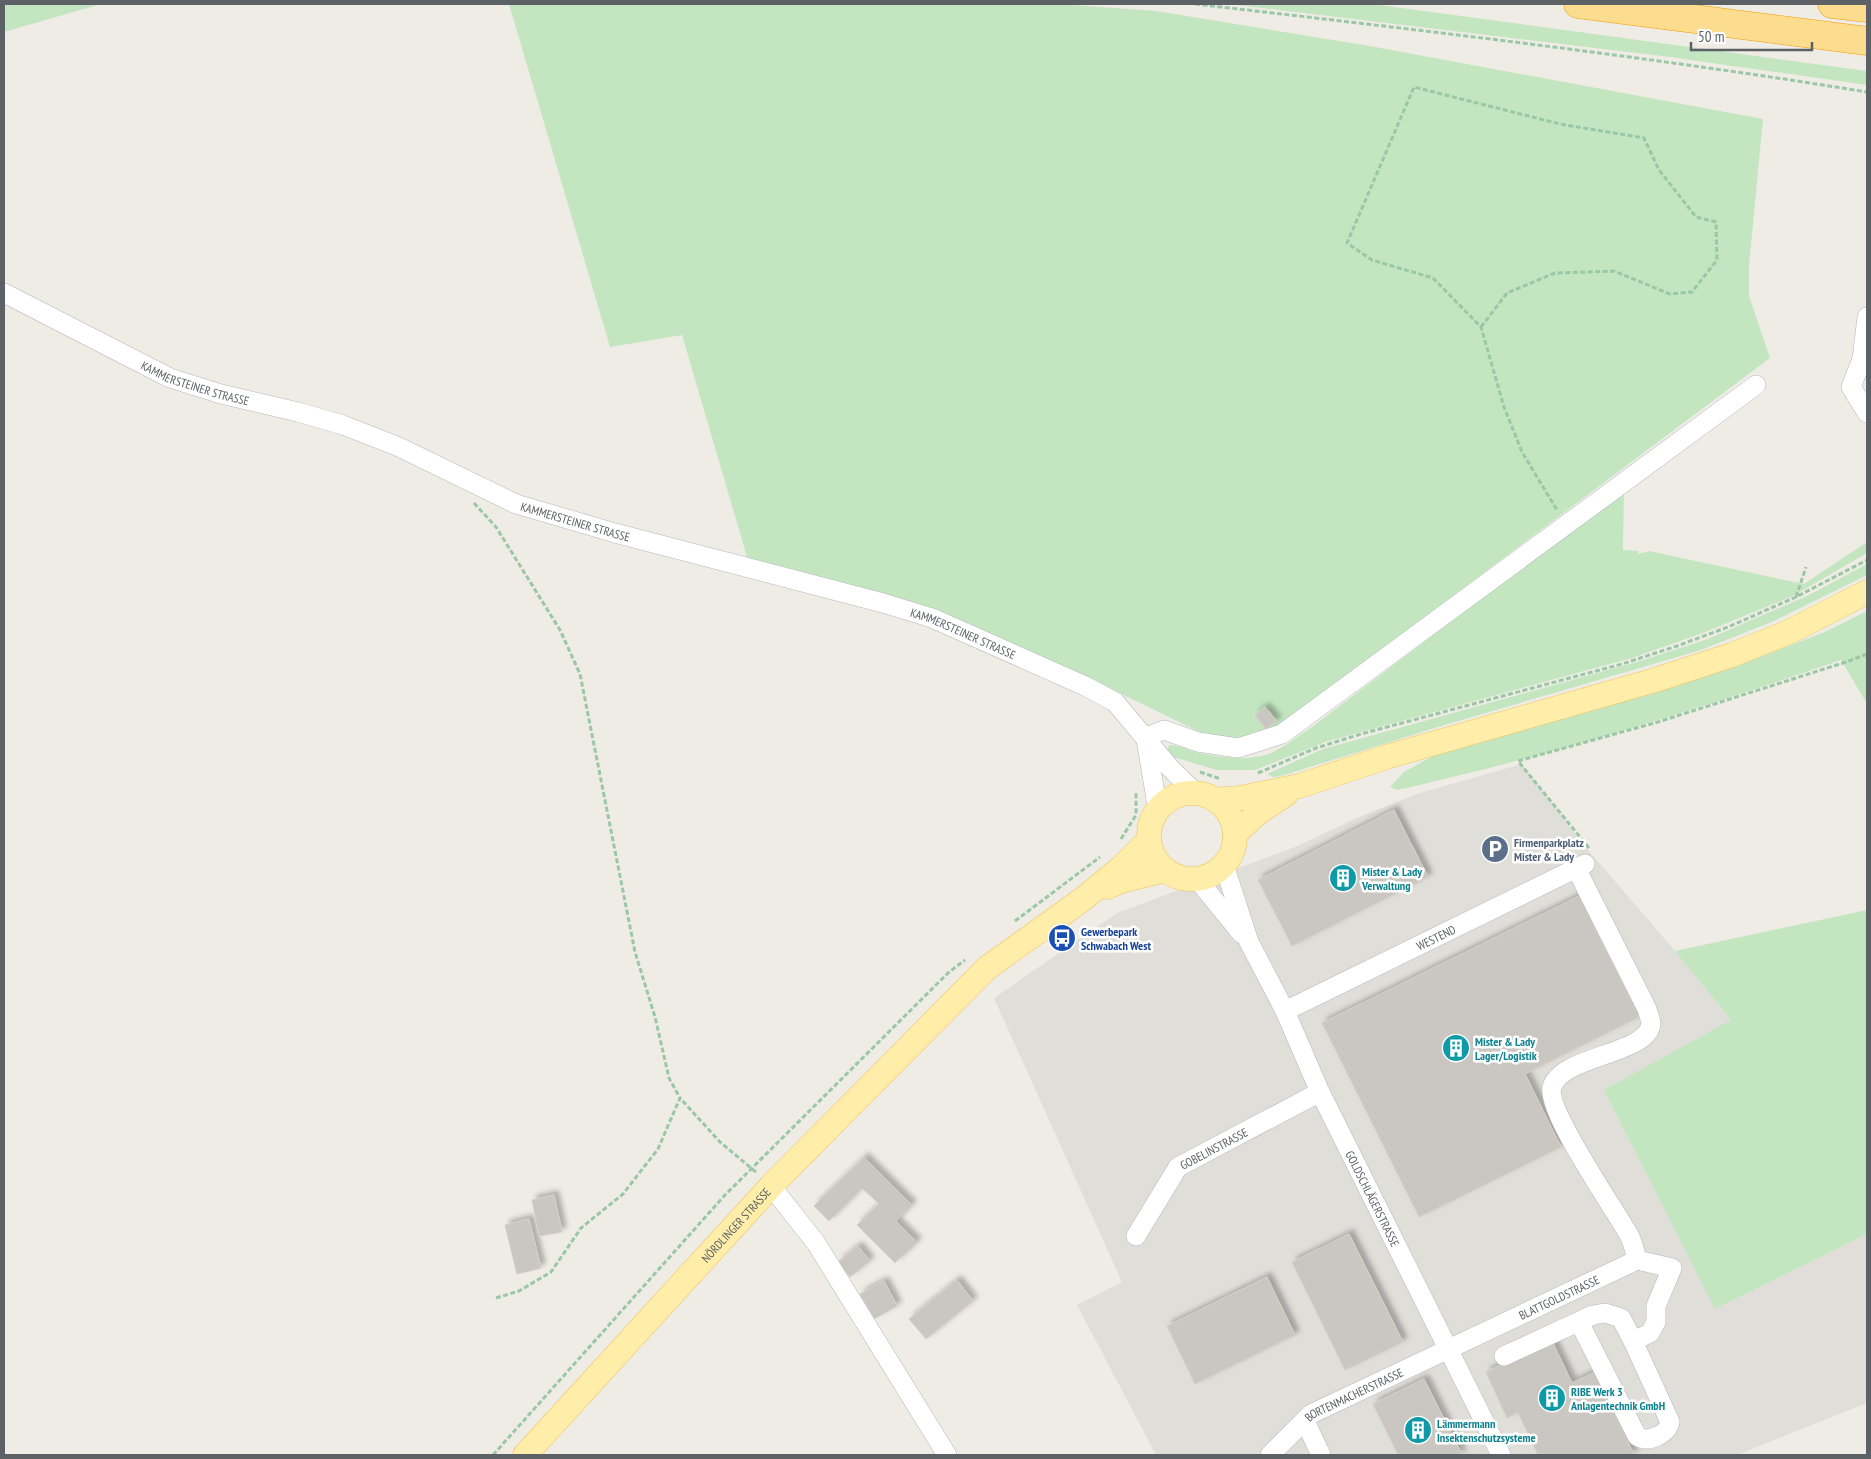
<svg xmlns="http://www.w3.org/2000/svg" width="1871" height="1459" font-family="'PT Sans Narrow',sans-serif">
	<defs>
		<filter id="shadow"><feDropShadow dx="4.5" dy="-4.5" stdDeviation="2.5" flood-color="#0004"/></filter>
	</defs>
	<rect width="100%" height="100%" fill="#efece5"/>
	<path fill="#e0ded9" d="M1522,764L1583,844L1675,951L1731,1020L1715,1309L1867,1234V1403L1737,1455H1156L1077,1305L1122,1282L994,998L1117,913L1295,847L1359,817L1420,793Z"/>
	<path fill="#c3e6c1" d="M4,4H101L4,32Z
		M509,4H1059L1156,11L1370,46L1763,119L1749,266V296L1770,358L1274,730L1254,740H1210L1200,732C1102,685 1005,634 901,601C850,584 798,572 747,557L682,335L610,347Z
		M1229,4H1372L1867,71V85L1670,57Z
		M1624,490L1623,550L1638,551V554L1649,551L1804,584L1867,542V553L1793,596L1703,633L1632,658L1328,741L1255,770H1217L1173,757L1167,752L1169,745C1175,744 1192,751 1199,753C1220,757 1244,761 1265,755C1278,752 1300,735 1312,727Z
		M1867,564V575L1863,577L1774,621L1701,650L1438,727L1281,776L1273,777L1267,774L1323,749L1637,662L1708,639L1811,594Z
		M1867,611V704L1841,660C1695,710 1547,757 1397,790L1390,787L1404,772L1433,756L1737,666L1827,631Z
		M1867,910V1234L1715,1309L1604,1090L1731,1020L1675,951Z"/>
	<path fill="#cac7c2" stroke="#d4cec3" filter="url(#shadow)" d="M1265,707L1277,721L1266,729L1255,715Z
		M1394,810L1428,877L1292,946L1258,880Z
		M1579,896L1639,1017L1525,1074L1561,1147L1419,1217L1322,1023Z
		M864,1157L912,1205L896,1221L917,1242L895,1263L857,1225L879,1204L862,1188L829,1221L814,1206Z
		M554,1195L562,1232L539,1236L532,1200Z
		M529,1219L541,1268L517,1274L505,1225Z
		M1349,1234L1403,1342L1345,1370L1292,1262Z
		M858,1246L870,1261L850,1277L838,1262Z
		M1267,1277L1295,1335L1195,1384L1167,1326Z
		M957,1280L973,1301L926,1339L909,1319Z
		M884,1281L897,1306L874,1319L860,1294Z
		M1552,1341L1572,1383L1595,1372L1634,1455H1538L1518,1412L1507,1418L1486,1372Z
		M1424,1379L1462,1455H1398L1373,1404Z"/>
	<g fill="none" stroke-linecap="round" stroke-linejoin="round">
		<g stroke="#b5b7bb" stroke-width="20">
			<g id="minor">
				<path id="s1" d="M4,293L170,378L221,394L298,412L343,425L399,447L516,504L615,533L883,603L932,618L1085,686L1115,702L1171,769L1197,794"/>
				<path d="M1867,317L1862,359L1851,387L1867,413"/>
				<path d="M1146,737L1164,730L1198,742L1238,748L1282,734L1756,385"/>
				<path d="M1146,739L1158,811"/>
				<path id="s2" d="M1224,865L1249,942L1285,1011L1320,1092L1501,1455"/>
				<path d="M1576,868L1647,1009C1648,1014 1651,1019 1651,1024C1647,1055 1562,1055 1552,1087C1545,1109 1615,1210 1629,1235C1633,1242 1635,1252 1637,1260"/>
				<path d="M1197,879L1242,934"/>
				<path id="s3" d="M1285,1011L1585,864"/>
				<path d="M771,1186L816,1243L947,1455"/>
				<path id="s4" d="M1136,1236L1178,1167L1320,1092"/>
				<path d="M1579,1322L1637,1436C1648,1444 1668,1434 1670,1422L1633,1341"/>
				<path d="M1305,1421L1321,1455"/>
				<path id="s5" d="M1270,1455L1311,1414L1637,1260L1672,1268L1656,1306V1322L1650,1333L1633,1341L1621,1318L1605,1313L1593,1315L1504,1356"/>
			</g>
		</g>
		<g stroke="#f1c15c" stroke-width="25">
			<g id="major">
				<circle cx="1192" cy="836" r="43"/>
				<path d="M1215,800L1240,798L1299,786L1386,757L1652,681L1732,655L1789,632L1867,592"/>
				<path d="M1235,834L1259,812L1286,794"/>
				<path d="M1107,887L1124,880L1165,870"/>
				<path id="s6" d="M525,1455L771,1186L987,968L1083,899L1122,867L1149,840"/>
			</g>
		</g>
		<g stroke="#f29e02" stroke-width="29">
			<path id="highway" d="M1578,4L1867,41
				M1832,4L1867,8"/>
		</g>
		<path stroke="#9ac7a6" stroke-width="3" stroke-dasharray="5 2.5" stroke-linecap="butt" d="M1195,4C1420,30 1644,56 1867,92
			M1481,327L1507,293L1555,273L1614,271L1670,294L1692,292L1717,260L1716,222L1696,217L1659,170L1644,138L1560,124L1414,87L1347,243L1372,260L1433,278L1481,327L1504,407L1522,452L1557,510
			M474,503L496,527L560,630L580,674L635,952L655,1017L669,1078L680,1098
			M1796,597L1806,567
			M1200,772L1221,779
			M1258,773L1316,748L1361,734L1622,664L1677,646L1728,627L1796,597L1867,560
			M1121,839L1136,815V792
			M1589,848L1518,761L1658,722L1846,662L1867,654
			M1015,921L1100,857
			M496,1298L519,1291L551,1272L581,1228L623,1194L658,1149L680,1098L720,1142L757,1173
			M493,1455L725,1195L948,973L965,960"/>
		<use href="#minor" stroke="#fff" stroke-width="19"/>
		<use href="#major" stroke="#feeeaa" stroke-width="24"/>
		<use href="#highway" stroke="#fcdc8e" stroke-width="28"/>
	</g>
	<defs>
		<g id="parking-disc" transform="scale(1.4375)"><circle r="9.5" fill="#5c6f8a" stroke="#fff"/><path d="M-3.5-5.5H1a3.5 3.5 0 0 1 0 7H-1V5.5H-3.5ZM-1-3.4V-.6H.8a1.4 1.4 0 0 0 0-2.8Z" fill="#fff"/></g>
		<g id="building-disc" transform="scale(1.4375)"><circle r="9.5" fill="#0f9aa8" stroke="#fff"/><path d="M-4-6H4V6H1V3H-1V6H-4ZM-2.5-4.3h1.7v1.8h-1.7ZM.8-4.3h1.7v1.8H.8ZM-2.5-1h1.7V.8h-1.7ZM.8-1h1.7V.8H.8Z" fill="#fff"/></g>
		<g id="bus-disc" transform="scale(1.4375)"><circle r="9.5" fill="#1a4fb4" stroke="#fff"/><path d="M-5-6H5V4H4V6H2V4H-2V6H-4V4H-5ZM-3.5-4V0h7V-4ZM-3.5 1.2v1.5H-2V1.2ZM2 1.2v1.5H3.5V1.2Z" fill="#fff"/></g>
	</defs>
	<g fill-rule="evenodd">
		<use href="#parking-disc" x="1495" y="849"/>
		<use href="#building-disc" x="1343" y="878"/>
		<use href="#bus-disc" x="1062" y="938"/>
		<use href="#building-disc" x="1456" y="1048"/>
		<use href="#building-disc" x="1552" y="1398"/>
		<use href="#building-disc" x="1418" y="1430"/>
	</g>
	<g text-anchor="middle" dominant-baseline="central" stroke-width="5" stroke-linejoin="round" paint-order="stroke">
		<g font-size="12" fill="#5c6165" stroke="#fff">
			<text stroke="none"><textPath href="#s1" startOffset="212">KAMMERSTEINER STRASSE</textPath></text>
			<text stroke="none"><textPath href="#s1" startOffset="618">KAMMERSTEINER STRASSE</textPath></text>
			<text stroke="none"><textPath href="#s1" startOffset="1022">KAMMERSTEINER STRASSE</textPath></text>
			<text stroke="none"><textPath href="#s3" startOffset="168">WESTEND</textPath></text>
			<text stroke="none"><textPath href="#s4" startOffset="121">GOBELINSTRASSE</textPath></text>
			<text stroke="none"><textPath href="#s2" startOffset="366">GOLDSCHLÄGERSTRASSE</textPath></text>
			<text stroke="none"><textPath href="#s6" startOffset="312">NÖRDLINGER STRASSE</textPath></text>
			<text stroke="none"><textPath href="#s5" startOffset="332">BLATTGOLDSTRASSE</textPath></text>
			<text stroke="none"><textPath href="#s5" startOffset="105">BORTENMACHERSTRASSE</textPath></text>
		</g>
		<g font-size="12" font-weight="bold" fill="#4e5e75" stroke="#fff" text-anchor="start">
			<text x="1514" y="842">Firmenparkplatz<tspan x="1514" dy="14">Mister &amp; Lady</tspan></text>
		</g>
		<g font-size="12" font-weight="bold" fill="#0d838f" stroke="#fff" text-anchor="start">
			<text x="1362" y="871">Mister &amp; Lady<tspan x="1362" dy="14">Verwaltung</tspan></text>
			<text x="1475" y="1041">Mister &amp; Lady<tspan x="1475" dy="14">Lager/Logistik</tspan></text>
			<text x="1571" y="1391">RIBE Werk 3<tspan x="1571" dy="14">Anlagentechnik GmbH</tspan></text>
			<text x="1437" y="1423">Lämmermann<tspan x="1437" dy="14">Insektenschutzsysteme</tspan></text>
		</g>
		<g font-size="12" font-weight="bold" fill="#164399" stroke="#fff" text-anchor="start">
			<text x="1081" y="931">Gewerbepark<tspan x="1081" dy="14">Schwabach West</tspan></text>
		</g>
	</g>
	<rect width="1871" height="1459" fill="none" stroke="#5c6165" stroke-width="10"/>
	<path d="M1691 42v8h121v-8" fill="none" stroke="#5c6165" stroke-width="2.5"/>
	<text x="1698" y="42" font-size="15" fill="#5c6165" stroke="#ffffff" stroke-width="4" paint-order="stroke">50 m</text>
</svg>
